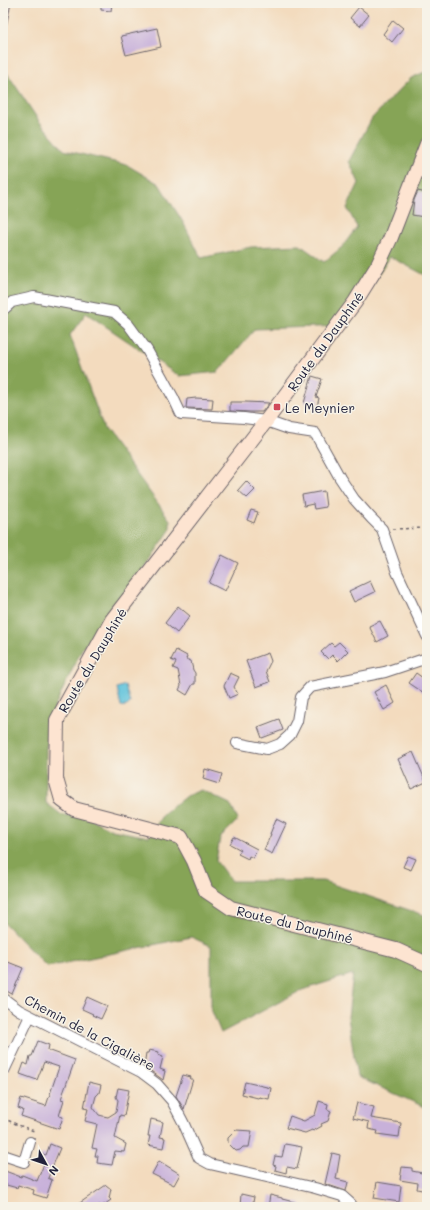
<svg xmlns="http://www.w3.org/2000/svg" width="430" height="1210" font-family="Mali,sans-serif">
	<rect width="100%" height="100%" fill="#f7f3e8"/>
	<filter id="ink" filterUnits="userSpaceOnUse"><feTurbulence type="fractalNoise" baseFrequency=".025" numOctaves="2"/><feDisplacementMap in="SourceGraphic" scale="8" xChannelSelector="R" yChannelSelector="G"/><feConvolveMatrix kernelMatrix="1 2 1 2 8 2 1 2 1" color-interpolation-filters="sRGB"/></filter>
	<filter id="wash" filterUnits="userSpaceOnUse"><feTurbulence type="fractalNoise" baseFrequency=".012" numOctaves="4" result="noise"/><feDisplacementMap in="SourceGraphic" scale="16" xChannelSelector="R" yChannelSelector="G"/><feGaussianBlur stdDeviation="0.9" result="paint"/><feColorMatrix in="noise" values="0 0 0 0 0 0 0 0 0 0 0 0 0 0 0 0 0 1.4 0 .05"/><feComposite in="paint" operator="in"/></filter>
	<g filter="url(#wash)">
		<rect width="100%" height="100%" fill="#f3dbbe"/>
		<path fill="#86a457" stroke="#546349" d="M3,67L39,121L64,150L127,165L159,184L183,222L201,258L251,247L300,245L324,262L342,247L357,227L347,208L359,183L349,161L372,118L411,78L427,71V275L423,274L390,257L345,326L255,329L218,372L179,376L86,313L70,335L104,429L170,520V530L121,603L82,649L55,706L46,748V803L62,815L85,816L112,830L149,837L163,814L186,796L201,790L230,804L238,820L220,838L216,861L231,881H323L427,916V1108L357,1077L348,1017L353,974L302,990L221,1033L211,1009V946L191,937L47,967L3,922Z"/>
		<path fill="#5ec3dc" stroke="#40728c" d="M125,685L130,703C128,706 125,707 121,706L117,688Z"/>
		<g id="blocks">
			<path fill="#c8b1da" d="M3,3H11L6,27L3,26Z
				M101,3H112L111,11L101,10Z
				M359,7L369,15L360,26L350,18Z
				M393,20L403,28L392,42L383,34Z
				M157,28L161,47L126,55L121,36Z
				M418,191L426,193L427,208L426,216H424V217L412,215L414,200Z
				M312,376L322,379L316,397L319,398L317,407L304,403Z
				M196,398L213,399L212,409L186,408L187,399Z
				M230,402H245L269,403L262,412H250L230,411Z
				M246,481L255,490L247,498L238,490Z
				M324,491L326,507L314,509L313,504L304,506L302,495Z
				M251,510L258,512L254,523L247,520Z
				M222,555L238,563L225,591L209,583Z
				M370,581L375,592L354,602L349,591Z
				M178,606L190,616L177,633L165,623Z
				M380,621L388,636L377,642L369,626Z
				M339,642L348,651L338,661L332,655L328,659L321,652L331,643L334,646Z
				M176,650L187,656L186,659L191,661L193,670L195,673V684H193L187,695L179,690L181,686L179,675L178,670L173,668L176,662L171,660Z
				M268,653L271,661L266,671L270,682L256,687L246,661Z
				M230,673L239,677L234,687L238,694L229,698L224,686Z
				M416,673L427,681V689L424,693L409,683Z
				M386,685L395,703L384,710L374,692Z
				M279,719L283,730L262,738L258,727Z
				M413,752L426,782L411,789L398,759Z
				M205,769L222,774L219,784L203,779Z
				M276,819L286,824L272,854L264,850L271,834H270Z
				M234,837L257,849L253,858L249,856L248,859L238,854L241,850L230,844Z
				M408,856L416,859L411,870L403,867Z
				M3,960L23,968L12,994L3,989Z
				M87,997L107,1006L101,1019L92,1015L93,1014L82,1009Z
				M38,1041L49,1045L48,1050L75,1060L61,1099L64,1100L59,1116L63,1117L59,1129L21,1116L23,1110L18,1108L21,1098L46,1106L59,1067L44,1062L37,1080L20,1074L24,1063L28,1065L30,1056H32Z
				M149,1050L159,1052L158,1055L163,1057L160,1069L165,1071L163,1080L144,1066L146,1053H148Z
				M183,1075L191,1077L190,1079H193L184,1109L176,1096Z
				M89,1082L101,1085L99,1093L96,1096L93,1107L99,1115L103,1116L108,1117L116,1112L118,1100L116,1097L118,1088L129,1090L124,1116L120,1115L115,1138L126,1144L124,1152L115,1151L112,1165L97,1163L98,1156H95L97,1149L92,1148L97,1124L85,1121L88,1109L84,1108Z
				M245,1082L271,1088L269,1099L259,1097L258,1098L242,1094Z
				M319,1101L328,1104L327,1109L331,1111L328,1121L321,1124L322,1126L313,1131L312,1130L305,1133L286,1128L290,1116L304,1121L315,1115Z
				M357,1103L374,1107L371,1118L401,1123L399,1137L377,1134L378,1131L368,1129L369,1122L353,1118Z
				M151,1119L163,1122L160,1137L165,1138L163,1148L148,1145L150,1136H148Z
				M236,1130L252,1131L249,1147H243L240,1150L236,1151L228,1143V1138Z
				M50,1144L60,1148L48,1178L52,1180L46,1198L33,1194L34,1190L18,1185L17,1188L3,1184V1177L5,1171L21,1177L22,1175L37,1181L44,1164L39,1162L42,1154L46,1155Z
				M285,1144L302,1147L297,1169L287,1167L286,1173L275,1170L276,1166L273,1165L275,1156L282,1157Z
				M332,1153L340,1155L336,1179L348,1182L346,1191L325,1184Z
				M159,1161L180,1174L174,1185L152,1174Z
				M402,1167L412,1168V1171L427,1174V1191L417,1189L418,1183L400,1180Z
				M377,1182L401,1186L399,1202L374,1198Z
				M106,1185L111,1189L109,1198L111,1200L102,1206L99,1205L96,1207H74Z
				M241,1194L254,1197L252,1207H240Z
				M270,1195L282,1198V1199L302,1204L301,1207H268Z"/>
		</g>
	</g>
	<g filter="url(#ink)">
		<use href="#blocks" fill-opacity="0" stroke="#6b6369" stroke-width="1"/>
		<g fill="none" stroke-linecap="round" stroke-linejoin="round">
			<g stroke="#6b6369" stroke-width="12">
				<path id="street" d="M3,310L12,302L34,297L114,312L128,324L147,350L174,399L181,414L244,418L266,421L289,429L315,433L340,478L354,499L371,518L382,529L397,572L427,636
					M237,743L267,749L280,744L290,735L297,721L301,697L310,687L385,672L427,658
					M3,998L19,1010L141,1072L157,1084L172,1101L183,1122L199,1158L210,1164L315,1188L342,1196L351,1204L352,1207
					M3,1073L30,1016
					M3,1155L24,1162L30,1142"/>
			</g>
			<g stroke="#6b6369" stroke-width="16">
				<path id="secondary" d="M427,144L391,237L378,265L355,302L266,421L112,620L57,720L56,779L62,800L74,809L181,837L194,861L206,891L231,908L396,950L427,964"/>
			</g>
			<path stroke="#6b6369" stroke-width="1.5" stroke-dasharray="3 3" stroke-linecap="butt" d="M393,529L427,528
				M3,1118L16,1124L34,1131L33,1133"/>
			<use href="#street" stroke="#fff" stroke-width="10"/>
			<use href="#secondary" stroke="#fde4d1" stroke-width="14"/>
		</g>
	</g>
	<rect fill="#d1495b" stroke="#f7f3e8" stroke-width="1.5" x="273" y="403" width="8" height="8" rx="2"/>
	<g text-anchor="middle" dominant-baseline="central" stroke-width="3" stroke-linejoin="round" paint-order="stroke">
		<g font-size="13" fill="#22223b" stroke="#f7f3e8">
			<text transform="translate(325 341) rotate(-54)">Route du Dauphiné</text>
			<text transform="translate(92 660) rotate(-59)">Route du Dauphiné</text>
			<text transform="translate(295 924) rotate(14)">Route du Dauphiné</text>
			<text transform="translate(90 1032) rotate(28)">Chemin de la Cigalière</text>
		</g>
		<g font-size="13" fill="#22223b" stroke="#f7f3e8" text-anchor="start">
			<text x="285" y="407">Le Meynier</text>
		</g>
	</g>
	<rect width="430" height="1210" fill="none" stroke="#f7f3e8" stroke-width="16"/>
	<g transform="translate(46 1164) rotate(130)" stroke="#f7f3e8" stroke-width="3" paint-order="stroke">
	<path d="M0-3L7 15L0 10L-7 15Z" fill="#22223b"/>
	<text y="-6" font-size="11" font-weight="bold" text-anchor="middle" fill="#22223b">N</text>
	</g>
</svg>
